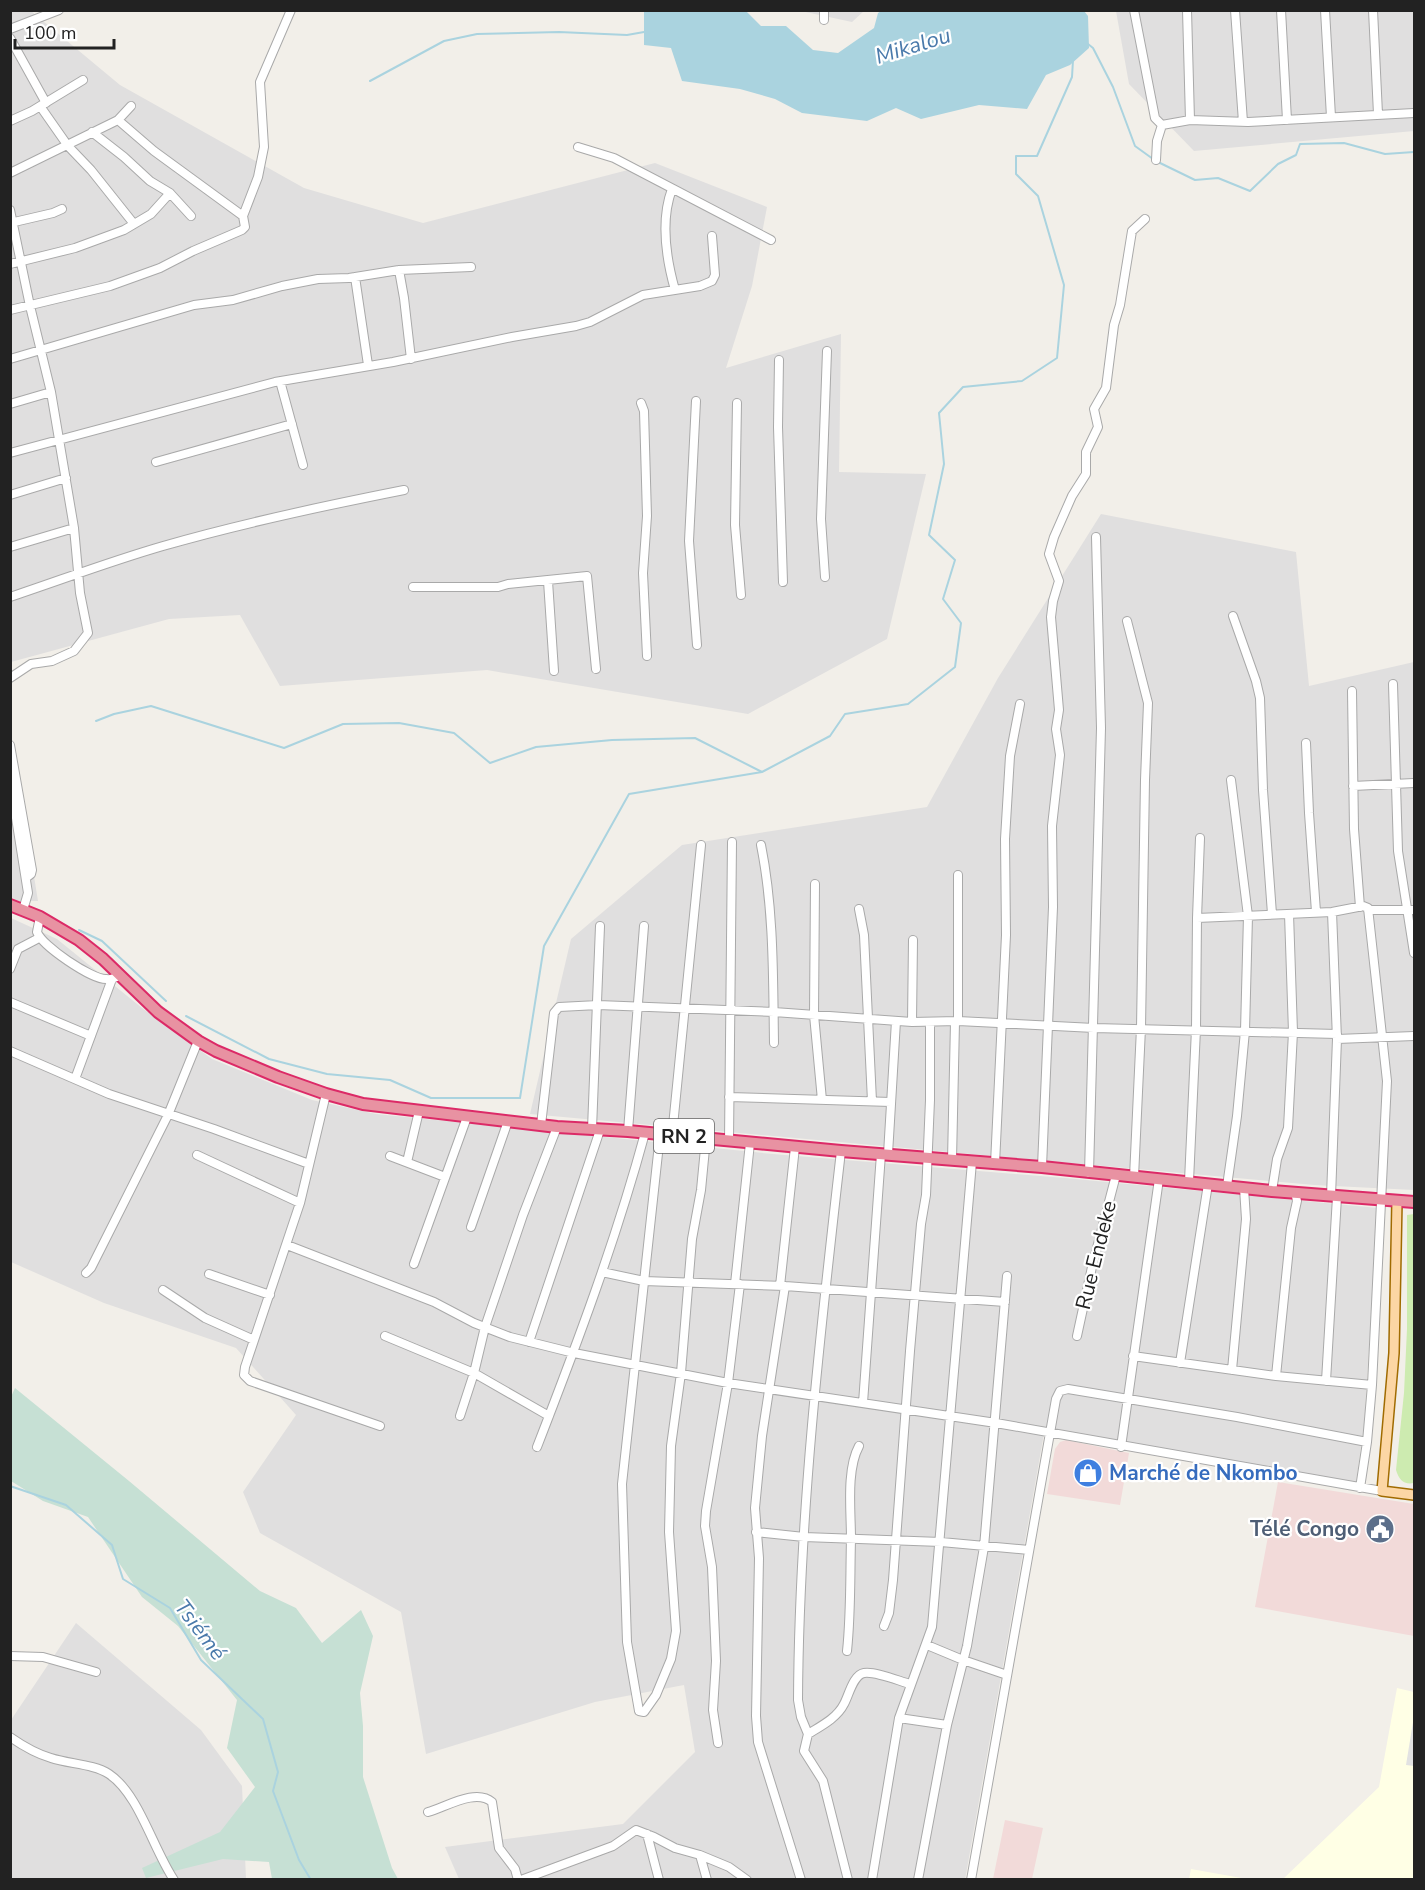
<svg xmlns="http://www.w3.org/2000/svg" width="1425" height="1890" font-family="'Nunito Sans',sans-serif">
	<rect width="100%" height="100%" fill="#f2efe9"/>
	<path fill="#e0dfdf" d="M11,11H31L120,85L304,188L423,223L655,163L767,207L752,286L726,368L841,334L839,472L926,474L887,639L748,714L487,670L280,686L240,615L169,619L11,662Z
		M801,11H864L852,22Z
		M1116,11H1414V131L1194,151L1129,84Z
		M1101,514L1296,552L1309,686L1414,662V1190L1314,1185L530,1114L571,939L682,845L927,807L998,678Z
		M10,727L38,901H18L11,897Z
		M11,918L57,939L142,1008L212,1059L312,1100L376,1114L773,1154L1065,1178L1378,1208L1364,1426L1356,1482L1045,1428L965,1880L459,1879L445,1847L623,1824L695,1752L684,1685L595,1702L426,1754L401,1612L260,1533L243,1492L296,1415L236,1348L104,1303L11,1262Z
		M76,1623L201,1730L242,1786L246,1879L11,1880V1720Z"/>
	<path fill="#f2dad9" d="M1066,1440L1129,1453L1120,1505L1047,1494L1055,1449L1060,1442Z
		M1278,1482L1414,1504V1636L1255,1607Z
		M1005,1820L1043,1828L1032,1879H993Z"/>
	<path fill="#ffffe5" d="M1397,1688L1414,1692V1879L1278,1880L1283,1879L1379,1787Z
		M1191,1869L1247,1879H1189Z"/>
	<path fill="#cdebb0" d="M1414,1214V1483C1404,1485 1399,1480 1396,1470L1404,1393L1407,1329V1215Z"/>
	<path fill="#c6e0d4" d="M15,1388L129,1481L260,1591L296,1608L322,1643L361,1610L373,1636L360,1693L363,1726V1777L392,1868L398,1879H272L269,1862L223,1859L146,1878L142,1868L220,1832L255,1787L227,1748L237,1700L178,1626L142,1597L88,1517L43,1501L11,1481L10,1399Z"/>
	<path fill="#e2e2e2" d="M1414,1716V1766L1406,1765Z"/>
	<path fill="#aad3df" d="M697,10L746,11L761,26H786L813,50L838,53L874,28L878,13L881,11H1084L1088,16L1089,48L1070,65L1046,75L1027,109L979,105L921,119L896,108L867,121L802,113L775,99L740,89L682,81L671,48L644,45V11Z"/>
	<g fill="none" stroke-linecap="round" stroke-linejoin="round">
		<path stroke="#aad3df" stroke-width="2" d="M1088,44L1093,48L1113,87L1135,146L1153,159
			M370,81L444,41L477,34L559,32L627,35L644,32
			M1158,162L1195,180L1218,178L1250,191L1278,164L1296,155L1300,144L1344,143L1385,154L1414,152
			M96,721L114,714L151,706L284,748L343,724L399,723L454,733L490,763L536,747L612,740L695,738L762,772
			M79,930L102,941L166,1001
			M186,1016L269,1059L327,1074L390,1080L431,1098H520L544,946L629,794L762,772L830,736L845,714L908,704L955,667L961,623L943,599L955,560L929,535L944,464L939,413L963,387L1022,381L1057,358L1064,285L1038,196L1016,174V156H1037L1072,77L1073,60
			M10,1486L66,1505L112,1545L123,1579L170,1608L201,1660L263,1719L278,1772L273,1791L299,1860L311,1880"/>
		<g stroke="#a9a9a9" stroke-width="10">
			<path id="minor" d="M824,10V20
				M1134,10L1155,118L1162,125
				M1187,10L1190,120
				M1235,10L1243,122
				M1281,10L1287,120
				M1325,10L1331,117
				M1373,10L1378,114
				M10,29L59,10
				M10,38L46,103
				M40,106L68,146L91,170L134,224
				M118,120L154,151L243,216
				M10,121L32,111L83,80
				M92,132L124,157L150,181L170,193L191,216
				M578,147L614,158L771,240
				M1156,160L1157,141L1162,125L1190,120L1248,122L1414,113
				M10,173L118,120L131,106
				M672,189C660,221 666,258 675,290
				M10,210L30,306L51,392L74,528L80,593L88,633L74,651L52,661L31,664L10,678
				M10,223L53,213L62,209
				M10,264L75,248L124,230L151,214L170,193
				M399,270L404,298L411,359
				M355,277L368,365
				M10,310L110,286L160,268L193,251L242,230L245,227L243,216L258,177L264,147L260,82L291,10
				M10,359L194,305L233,300L282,286L318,279L349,278L399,270L471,267
				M779,360L778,427L783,582
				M280,381L303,465
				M696,401L689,541L697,645
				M641,403L644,411L647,516L643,573L647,656
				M737,403L735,525L741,595
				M10,404L51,392
				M10,453L275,382L393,362L512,337L576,326L590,322L643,295L700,286L712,281L715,275L712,236
				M156,462L292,424
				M10,495L66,478
				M10,547L74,528
				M825,577L821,519L827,351
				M548,581L554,671
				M413,587H498L508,584L587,576L596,669
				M10,597C61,580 111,561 163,546C242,523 323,506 404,490
				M1233,616L1256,681L1260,698L1263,790L1272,914
				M1127,621L1148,703L1145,780L1141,1028L1134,1177
				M1393,684L1398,851L1414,953
				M1352,691L1354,829L1360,907
				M1306,743L1309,813L1316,912
				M10,745L32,870L31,874L26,878
				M10,780L28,893L23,910
				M1353,786L1414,783
				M761,845C774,910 773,977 774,1043
				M958,875V1021
				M815,884L814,1015L822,1100
				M859,909L864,935L872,1101
				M1368,910H1414
				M40,917L37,932C42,946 91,979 106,979C111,980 115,978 120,975
				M1197,918L1332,912L1363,906L1368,908L1387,1081L1372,1385L1367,1442L1360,1488
				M10,969L18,949L39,938
				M10,1002L91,1036
				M912,1022L913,940
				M1337,1039L1414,1036
				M10,1051L109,1094L214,1129L309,1164
				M75,1079L112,979
				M326,1094L300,1203L245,1367L244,1375L250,1381L380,1426
				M729,1097L891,1102
				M541,1125L554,1013L559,1007L598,1005L774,1012L912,1022L958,1021L1094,1028L1337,1034
				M592,1129L600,926
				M628,1131L644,926
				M660,1135L622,1484L627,1642L639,1711L644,1712L656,1695L671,1659L676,1631L669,1532L671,1446L681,1373L692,1239L701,1190L706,1138
				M672,1136L701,845
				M729,1141L732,842
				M841,1151C820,1334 799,1516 798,1700L801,1717L808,1734L804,1751L823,1781L848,1880
				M888,1154L896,1021
				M197,1155L300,1203
				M390,1156L445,1177
				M952,1160L955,1022
				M407,1162L419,1111
				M995,1164L1006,935L1005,839L1010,756L1020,704
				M1042,1167L1053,907L1052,826L1060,755L1056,729L1059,710L1051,617L1053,601L1059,581L1049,554L1054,537L1072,496L1086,474V452L1098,427L1094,409L1106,388L1114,325L1120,305L1132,231L1145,219
				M1089,1173L1101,728L1096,537
				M1189,1181L1196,1029L1197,918L1200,838
				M1227,1186L1237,1116L1245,1031L1248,916L1231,780
				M1272,1191L1277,1159L1288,1128L1293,1032L1289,914
				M1331,1196L1337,1039L1332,912
				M471,1227L508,1121
				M287,1245L434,1302L474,1323L510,1337L574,1353L728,1383L996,1423L1382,1491
				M414,1264L467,1117
				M602,1272L644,1281L785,1286L1005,1302
				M86,1273L91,1268L168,1115L198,1041
				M209,1274L270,1295
				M735,1284L750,1143
				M780,1286L795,1147
				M785,1286L762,1436L755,1508L759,1558L756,1716L758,1742L801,1880
				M163,1290L205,1318L254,1340
				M385,1336L474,1373L549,1416
				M1077,1336L1092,1267L1116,1175
				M529,1342L600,1130
				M1133,1356L1276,1376L1372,1385
				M1180,1363L1208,1184
				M1232,1370L1246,1219L1244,1188
				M1276,1376L1291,1228L1297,1201L1295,1192
				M1326,1381L1337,1197
				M863,1403L881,1154
				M460,1416L474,1373L485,1327L523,1215L557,1127
				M537,1447C577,1344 616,1240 645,1133
				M1121,1447L1159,1179
				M756,1532L804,1537L941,1542L1029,1550
				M884,1626L889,1613L893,1580L910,1351L921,1224L926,1195L930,1100V1022
				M927,1645L963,1660L1007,1675
				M847,1651C851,1614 850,1576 851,1539C851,1511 846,1470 859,1446
				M10,1656L43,1657L96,1672
				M899,1718L947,1725
				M808,1734C821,1726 837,1718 844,1704C849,1695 853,1675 864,1673C875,1671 899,1681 910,1684
				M10,1737C23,1746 37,1754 51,1758C69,1764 94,1764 109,1774C139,1794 153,1849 174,1880
				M718,1743L713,1710L716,1661L712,1567L705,1526L706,1511L728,1383L740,1284
				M428,1812C446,1807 476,1788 492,1802L499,1848L515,1869L518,1880
				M647,1834L659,1880
				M700,1855L707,1880
				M521,1880L613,1846L636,1830L654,1837L675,1848L700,1855L729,1867L747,1880
				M872,1880L899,1718L932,1627L972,1162
				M918,1880L947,1725L967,1646L984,1547L1007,1276
				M971,1880L1056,1399L1060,1391L1068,1389L1237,1417L1367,1442"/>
		</g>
		<g stroke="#a06b00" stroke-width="12">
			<path id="major" d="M1397,1201L1394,1353L1382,1491L1414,1495"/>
		</g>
		<g stroke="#dc2a67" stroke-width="14">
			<path id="highway" d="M10,905L40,917L79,940L103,959L158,1012L198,1041L216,1051L278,1077L326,1094L363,1104L557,1127L628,1131L841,1151L1042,1167L1272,1191L1414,1202"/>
		</g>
		<use href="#minor" stroke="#fff" stroke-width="8"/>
		<use href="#major" stroke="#fcd6a4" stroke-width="9"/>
		<use href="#highway" stroke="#e892a2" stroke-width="10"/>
	</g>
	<defs>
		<g id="shop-disc" transform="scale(1.5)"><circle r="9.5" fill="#3f7fe0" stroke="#fff"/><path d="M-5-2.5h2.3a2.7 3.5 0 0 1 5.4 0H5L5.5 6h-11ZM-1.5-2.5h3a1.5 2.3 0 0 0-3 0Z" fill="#fff"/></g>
		<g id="civic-disc" transform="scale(1.5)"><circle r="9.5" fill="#5c6f8a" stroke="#fff"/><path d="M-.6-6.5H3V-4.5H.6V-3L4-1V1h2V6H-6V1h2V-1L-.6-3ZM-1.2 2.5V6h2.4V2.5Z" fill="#fff"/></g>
	</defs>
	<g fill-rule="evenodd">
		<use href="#shop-disc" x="1088" y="1473"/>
		<use href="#civic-disc" x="1380" y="1529"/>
	</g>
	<g text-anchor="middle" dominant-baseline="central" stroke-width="4.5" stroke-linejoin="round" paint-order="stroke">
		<rect fill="#fff" stroke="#646464" stroke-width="1.5" x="654" y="1119" width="60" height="34" rx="4.5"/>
		<g font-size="20" font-weight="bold" fill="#222">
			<text x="684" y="1136">RN 2</text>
		</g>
		<g font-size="21" fill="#222" stroke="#fff">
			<text transform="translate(1096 1255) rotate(-76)">Rue Endeke</text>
		</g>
		<g font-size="21" font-weight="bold" fill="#366cbe" stroke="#fff" text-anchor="start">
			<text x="1109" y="1473">Marché de Nkombo</text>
		</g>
		<g font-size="21" font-weight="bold" fill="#4e5e75" stroke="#fff" text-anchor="end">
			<text x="1359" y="1529">Télé Congo</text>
		</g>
		<g font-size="22" font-style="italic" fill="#4a7aab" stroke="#fff">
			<text transform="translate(913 46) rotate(-17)">Mikalou</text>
			<text transform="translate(200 1630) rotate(53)">Tsiémé</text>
		</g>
	</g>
	<rect width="1425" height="1890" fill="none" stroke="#222222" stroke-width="24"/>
	<path d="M15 39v9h99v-9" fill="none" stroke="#222222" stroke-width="3"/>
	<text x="24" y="39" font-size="18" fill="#222222" stroke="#ffffff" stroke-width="4.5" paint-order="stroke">100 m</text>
</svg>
